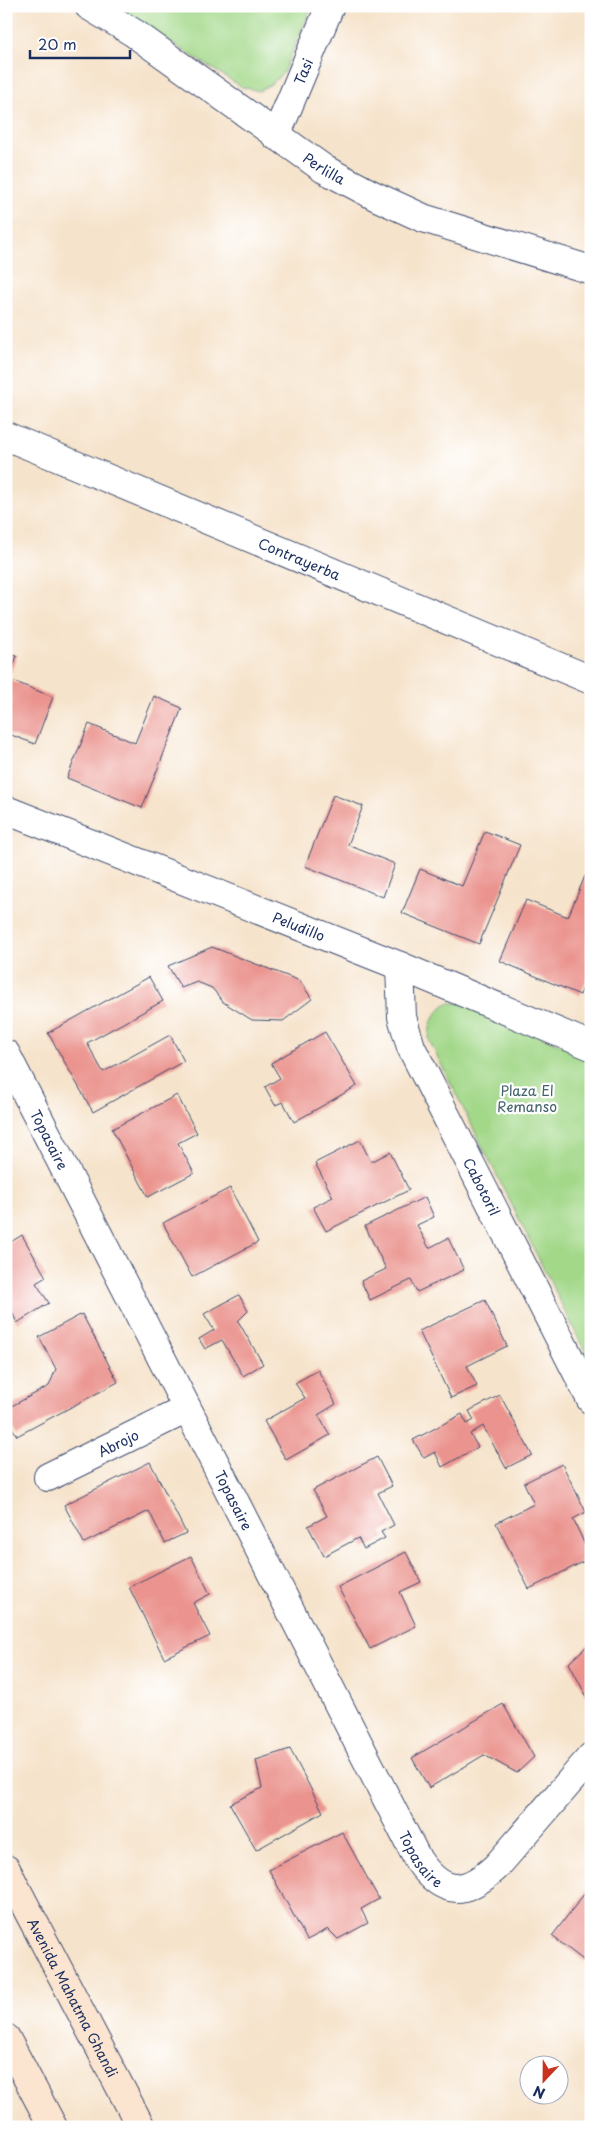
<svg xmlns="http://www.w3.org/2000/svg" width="597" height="2133" font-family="'Playpen Sans',sans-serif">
	<rect width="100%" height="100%" fill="#fff"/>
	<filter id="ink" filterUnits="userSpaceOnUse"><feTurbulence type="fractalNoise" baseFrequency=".02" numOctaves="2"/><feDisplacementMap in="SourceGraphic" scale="10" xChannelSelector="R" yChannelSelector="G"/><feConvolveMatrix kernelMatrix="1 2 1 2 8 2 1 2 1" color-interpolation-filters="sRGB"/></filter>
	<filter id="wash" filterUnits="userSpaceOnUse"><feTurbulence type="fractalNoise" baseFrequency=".0096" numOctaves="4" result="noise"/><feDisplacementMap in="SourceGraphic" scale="20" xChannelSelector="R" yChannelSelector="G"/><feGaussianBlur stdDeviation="1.12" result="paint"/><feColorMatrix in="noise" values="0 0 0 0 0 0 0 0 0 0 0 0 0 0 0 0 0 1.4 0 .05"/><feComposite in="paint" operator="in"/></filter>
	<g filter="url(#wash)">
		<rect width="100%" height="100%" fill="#f6e3cb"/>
		<path fill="#a3d889" stroke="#5f8474" d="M112,6H312L283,73L271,84L259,91L242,87Z
			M447,1003H461L591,1057V1363L429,1040C430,1021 432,1016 447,1003Z"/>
		<g id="blocks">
			<path fill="#eb948f" d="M6,652L17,656L8,679L53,697L35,744L6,733Z
				M154,696L182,708L142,808L67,778L89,724L135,743Z
				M333,795L363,806L348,845L395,864L383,897L305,866Z
				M485,831L520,845L479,944L402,913L420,869L462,886Z
				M585,876L591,878V969L580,995L500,961L526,900L568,917Z
				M212,947L300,981L312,999L283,1021L252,1020L223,1002L212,988L197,982L181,988L168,966Z
				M149,977L163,1001L87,1043L103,1072L170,1035L184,1061L93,1112L48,1033Z
				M325,1032L357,1086L294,1122L283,1102L275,1105L265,1087L280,1078L271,1063Z
				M177,1095L197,1133L178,1143L194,1173L148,1197L112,1129Z
				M360,1140L371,1162L390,1152L409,1190L326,1231L313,1207L333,1197L315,1163Z
				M230,1188L258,1242L192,1277L163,1223Z
				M425,1197L434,1217L417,1225L429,1248L448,1238L464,1270L417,1292L411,1280L370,1300L361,1281L386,1269L365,1226Z
				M22,1235L46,1277L36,1283L49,1303L17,1323L6,1299V1245Z
				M239,1295L248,1311L238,1321L263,1364L243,1376L222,1340L205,1349L199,1339L214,1330L204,1314Z
				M485,1300L507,1346L467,1366L477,1386L451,1398L419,1331Z
				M82,1314L118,1382L17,1436L6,1417V1409L49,1386L56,1369L39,1337Z
				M318,1370L336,1404L318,1415L330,1435L286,1460L264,1421L305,1398L295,1383Z
				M500,1395L532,1455L506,1468L483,1426L470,1434L478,1447L442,1467L435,1452L424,1458L413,1440L462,1414L467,1424L474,1420L469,1411Z
				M377,1457L392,1486L378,1493L394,1525L381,1532L385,1538L364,1549L358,1538L324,1556L308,1526L327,1516L313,1490Z
				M150,1462L186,1533L165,1543L149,1511L84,1543L64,1505Z
				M562,1464L586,1512L573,1519L591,1558L529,1589L496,1523L534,1504L524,1483Z
				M406,1552L421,1582L400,1592L416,1626L370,1649L338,1587Z
				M191,1556L210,1594L193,1603L210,1636L164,1658L129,1587Z
				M591,1642V1705L569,1663Z
				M503,1704L534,1757L517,1773L484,1755L429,1788L412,1758Z
				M290,1749L323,1812L256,1850L230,1804L262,1788L256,1760Z
				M342,1832L379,1899L361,1909L368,1923L338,1939L328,1929L307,1940L269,1870Z
				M591,1885V1966L552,1936Z"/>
		</g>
	</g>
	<g filter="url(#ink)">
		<use href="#blocks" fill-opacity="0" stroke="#3c4a6e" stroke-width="1"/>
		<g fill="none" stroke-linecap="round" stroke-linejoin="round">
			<g stroke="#3c4a6e" stroke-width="30">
				<g id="street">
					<path id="s1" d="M89,6L134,33L324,169L375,196L423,218L591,270"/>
					<path id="s2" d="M276,136L330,6"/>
					<path id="s3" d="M6,436L591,680"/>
					<path id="s4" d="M6,810L400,966L591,1046"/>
					<path id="s5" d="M400,966L402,1017L411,1047L591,1400"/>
					<path id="s6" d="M6,1054L418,1860C444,1897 465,1895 496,1867L591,1757"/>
					<path id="s7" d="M48,1477L187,1409"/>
				</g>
			</g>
			<g stroke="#3c4a6e" stroke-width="30">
				<g id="secondary">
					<path id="s8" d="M6,1869L141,2127"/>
					<path d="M6,2038L53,2127"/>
				</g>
			</g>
			<use href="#street" stroke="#fff" stroke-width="28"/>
			<use href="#secondary" stroke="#fce5d0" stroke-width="28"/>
		</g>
	</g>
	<g text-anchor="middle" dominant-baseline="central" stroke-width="4.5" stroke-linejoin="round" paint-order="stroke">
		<g font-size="14" fill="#1b2f5e" stroke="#fff">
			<text stroke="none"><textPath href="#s2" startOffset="70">Tasi</textPath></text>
			<text stroke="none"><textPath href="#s1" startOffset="286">Perlilla</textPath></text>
			<text stroke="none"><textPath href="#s3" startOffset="318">Contrayerba</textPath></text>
			<text stroke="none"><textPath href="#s4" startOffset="315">Peludillo</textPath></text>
			<text stroke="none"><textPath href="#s6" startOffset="96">Topasaire</textPath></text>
			<text stroke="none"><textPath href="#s5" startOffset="239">Cabotoril</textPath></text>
			<text stroke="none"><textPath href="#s7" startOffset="78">Abrojo</textPath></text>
			<text stroke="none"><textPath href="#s6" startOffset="501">Topasaire</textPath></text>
			<text stroke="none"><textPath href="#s6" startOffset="906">Topasaire</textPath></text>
			<text stroke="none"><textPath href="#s8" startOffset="145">Avenida Mahatma Ghandi</textPath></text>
		</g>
		<g font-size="14" fill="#44626b" stroke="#fff">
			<text x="527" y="1090">Plaza El<tspan x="527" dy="16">Remanso</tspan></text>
		</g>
	</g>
	<rect width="597" height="2133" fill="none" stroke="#fff" stroke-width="25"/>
	<g transform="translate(544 2080) rotate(202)"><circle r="24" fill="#ffffff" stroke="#a4acbf"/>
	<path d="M0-4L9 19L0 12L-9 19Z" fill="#c8321e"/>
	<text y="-8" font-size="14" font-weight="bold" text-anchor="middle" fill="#1b2f5e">N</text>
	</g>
	<path d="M30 50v8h100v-8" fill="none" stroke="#1b2f5e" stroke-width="2.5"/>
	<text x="38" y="50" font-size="15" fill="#1b2f5e" stroke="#ffffff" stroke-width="4" paint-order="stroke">20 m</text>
</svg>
